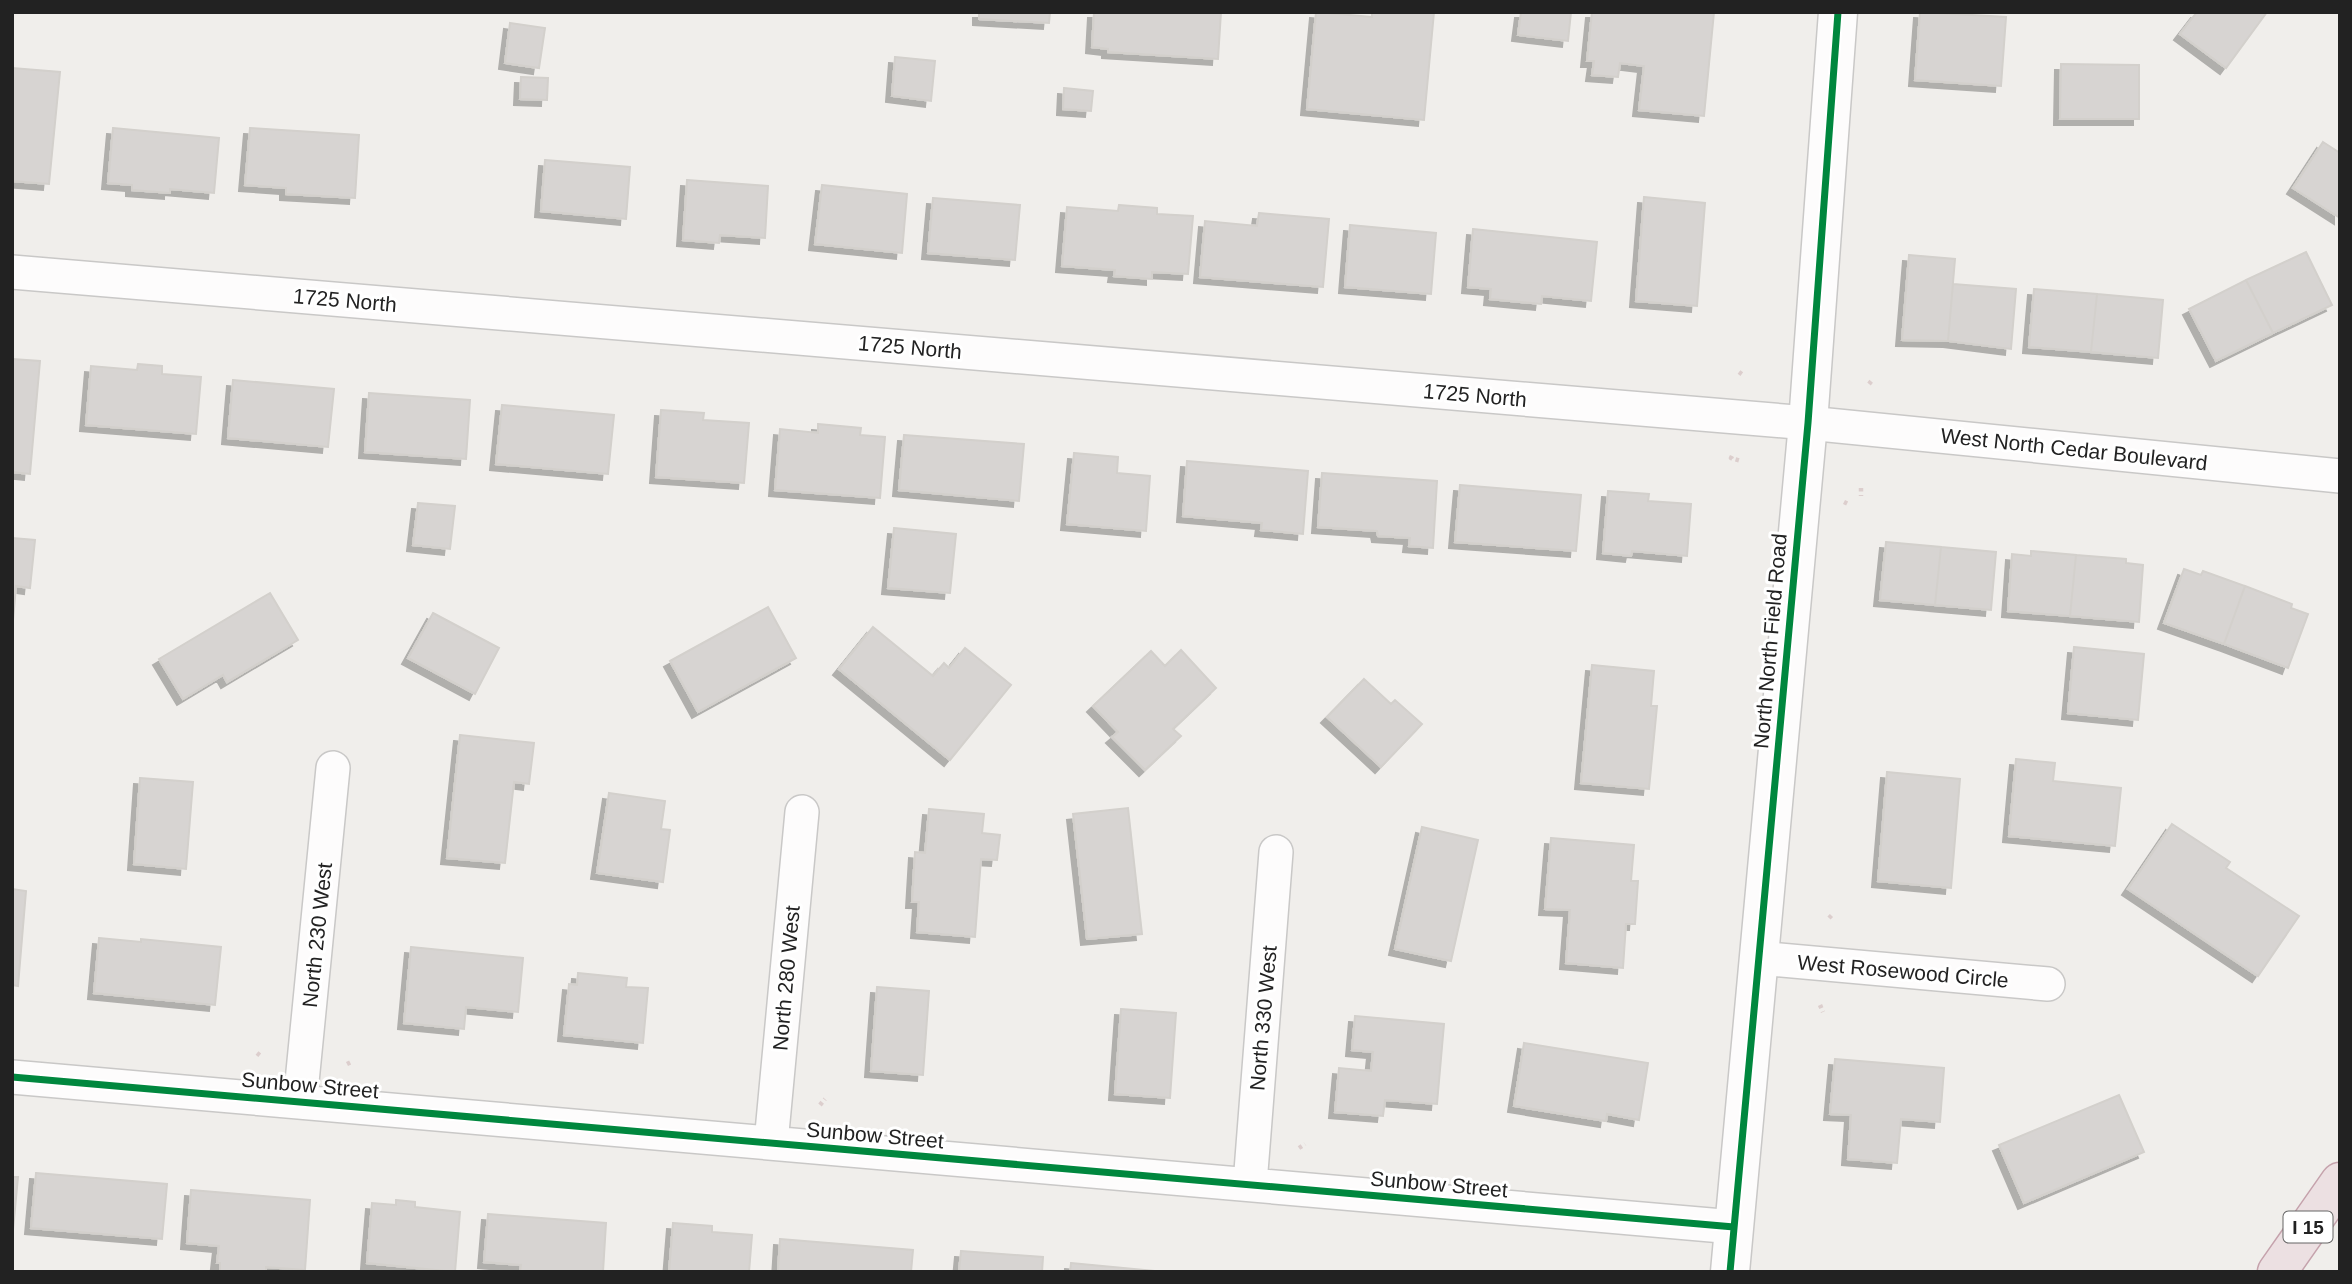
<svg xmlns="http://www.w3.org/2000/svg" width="2352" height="1284" font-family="Helvetica,sans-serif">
	<defs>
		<filter id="shadow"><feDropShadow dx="-6" dy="6" stdDeviation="0" flood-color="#0004"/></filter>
	</defs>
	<rect width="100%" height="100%" fill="#f0eeeb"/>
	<path fill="#d7d4d2" stroke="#d3d0cc" stroke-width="2" filter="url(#shadow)" d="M979,12H1050L1049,23L979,19Z
		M1094,12H1221L1218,59L1108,52V49L1092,47Z
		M1316,12L1372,17V12H1434L1424,120L1307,109Z
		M1521,12H1571L1568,41L1518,35Z
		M1592,12H1714L1704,116L1639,110L1644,66L1620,63L1618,77L1592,75L1594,61H1587Z
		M1920,12L2006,17L2001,86L1915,80Z
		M2197,12H2267L2226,68L2180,34Z
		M510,23L545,28L539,68L505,63Z
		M895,57L935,61L931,101L892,96Z
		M2061,64L2139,65V119H2060Z
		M12,68L60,72L49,184L12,181Z
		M521,77L548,78L547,100L520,99Z
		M1064,88L1093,91L1091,111L1063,109Z
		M113,128L219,138L214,193L170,189V193L132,190V185L108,183Z
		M250,128L359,135L355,198L286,194V188L245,185Z
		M2323,142L2340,153V218L2293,188Z
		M545,160L630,167L626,219L541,211Z
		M687,180L768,186L765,238L720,235L719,243L683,240Z
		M822,185L907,194L902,253L815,244Z
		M1644,197L1705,203L1697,306L1636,301Z
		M933,198L1020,205L1015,260L928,253Z
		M1119,205L1157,208V214L1193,216L1188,274L1152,272V279L1114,276L1115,270L1062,266L1067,207L1118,211Z
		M1259,213L1329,219L1323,287L1200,277L1205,221L1257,226Z
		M1350,225L1436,233L1431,294L1345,287Z
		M1473,229L1597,242L1591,301L1542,296L1541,304L1490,299L1491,289L1468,287Z
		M2306,252L2332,305L2273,333L2246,280Z
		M1909,255L1955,259L1948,341L1902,340Z
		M2246,280L2273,333L2216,361L2189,309Z
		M1953,284L2016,289L2011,349L1948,341Z
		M2034,289L2097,294L2091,352L2029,347Z
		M2097,294L2163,300L2158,358L2091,352Z
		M12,359L40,361L30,474L12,472Z
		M138,364L162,366V374L201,377L196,434L86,425L91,366L137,370Z
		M233,380L334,389L328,447L228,438Z
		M369,393L470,400L466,459L365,452Z
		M502,405L614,415L608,474L496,464Z
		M661,410L704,413L703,420L749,423L744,483L656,477Z
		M818,424L861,428L860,435L885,437L880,498L775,490L780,429L818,433Z
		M904,435L1024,444L1019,501L899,490Z
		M1074,453L1118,457L1117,473L1150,476L1146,531L1067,524Z
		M1187,461L1308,471L1303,534L1261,530L1262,523L1183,516Z
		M1322,473L1437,481L1433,548L1409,546L1410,538L1378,536L1377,531L1318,527Z
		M1460,485L1581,495L1576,551L1455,542Z
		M1608,491L1649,494L1648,501L1691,504L1687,556L1632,551L1631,556L1603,553Z
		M418,503L455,506L450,549L413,545Z
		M894,528L956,534L950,593L888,588Z
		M12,538L35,540L30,588L16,586L12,632Z
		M1886,542L1941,547L1935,605L1880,600Z
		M1941,547L1996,552L1991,610L1935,605Z
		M2031,551L2076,555L2070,616L2008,611L2012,554L2031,556Z
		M2076,555L2126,559V563L2143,565L2139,622L2070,616Z
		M2184,569L2201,575L2203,571L2245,586L2224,644L2164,623Z
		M2245,586L2292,604L2291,608L2308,614L2288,668L2224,644Z
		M270,593L298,640L227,682L223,675L183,699L159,659Z
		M768,607L796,658L698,712L670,661Z
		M433,613L499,648L475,694L408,658Z
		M873,627L933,676L944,663L949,668L965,648L1011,685L950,760L839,669Z
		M2074,647L2144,654L2138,720L2068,713Z
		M1181,650L1216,688L1173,729L1181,736L1145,770L1112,737L1118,732L1093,706L1151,651L1165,666Z
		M1592,665L1654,671L1651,706H1657L1649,789L1581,783Z
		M1364,679L1391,704L1395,700L1422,724L1381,767L1327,717Z
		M460,735L534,743L529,784L514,782L505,863L447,858Z
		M2016,759L2055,763L2053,781L2121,788L2115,846L2009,836Z
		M1887,772L1960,779L1951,888L1878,881Z
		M140,778L193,782L186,869L134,864Z
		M609,793L665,801L661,829L670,830L663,882L597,873Z
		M1128,808L1142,934L1087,939L1073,814Z
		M929,809L984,814L982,833L1000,835L997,860L981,859L975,937L917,932L919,902H912L915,852L925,853Z
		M2172,824L2230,862L2226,868L2299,916L2258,976L2128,889Z
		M1422,827L1478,840L1451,961L1395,949Z
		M1551,838L1634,845L1631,881H1638L1635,924H1626L1623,968L1566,963L1570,910L1545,909Z
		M12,889L26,891L18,986L12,985Z
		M99,938L141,942V939L221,947L215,1005L94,993Z
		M411,947L523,958L518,1012L466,1007L464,1029L404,1023Z
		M578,973L627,978L626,987L648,988L643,1043L564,1035L569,984L577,985Z
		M877,987L929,991L923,1075L871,1071Z
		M1121,1009L1176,1013L1170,1098L1115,1094Z
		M1355,1016L1444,1024L1437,1104L1385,1100L1383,1116L1335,1112L1339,1068L1371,1071L1373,1052L1352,1050Z
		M1524,1043L1648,1063L1639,1120L1607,1114L1606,1121L1514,1106Z
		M1835,1059L1944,1068L1940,1122L1901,1119L1897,1163L1848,1159L1851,1115L1830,1114Z
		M2119,1095L2144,1152L2024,1203L1999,1145Z
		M36,1173L167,1184L162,1239L31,1228Z
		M12,1177H18L13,1230H12Z
		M191,1190L310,1200L305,1270L266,1267V1272H220V1263H217L219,1246L187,1243Z
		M396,1200L415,1202V1207L460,1212L455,1272L367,1263L372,1203L396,1205Z
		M488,1214L606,1223L603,1272H520L521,1265L484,1262Z
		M673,1223L712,1226V1232L752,1235L749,1272H669Z
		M780,1239L913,1250L911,1272H778Z
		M961,1251L1043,1257L1042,1272H959Z
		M1071,1263L1154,1271V1272H1070Z"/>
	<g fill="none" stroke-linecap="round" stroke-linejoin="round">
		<g stroke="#c9c8c7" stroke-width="36">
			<path id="minor" d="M12,272L1808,423L2340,476
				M1758,958L2048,984
				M12,1077L1734,1227
				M300,1102L333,768
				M771,1143L802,812
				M1250,1184L1276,852"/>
		</g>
		<g stroke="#c9c8c7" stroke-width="41">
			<path id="tertiary" d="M1730,1272L1808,423L1838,12"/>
		</g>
		<g stroke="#c5a2ac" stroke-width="41">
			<path id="motorway" d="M2277,1272L2340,1182"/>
		</g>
		<path stroke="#dccecd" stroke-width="4.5" stroke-dasharray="3.5 3.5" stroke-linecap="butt" d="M1739,372L1743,375
			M1869,384L1873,379
			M1732,456L1731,458L1741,461
			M1861,488V496
			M1844,502L1850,505
			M1829,918L1832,915
			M1820,1005L1823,1012
			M257,1053L262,1057
			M347,1064L353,1061
			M820,1105L825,1099
			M1299,1148L1305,1144"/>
		<use href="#minor" stroke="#fdfcfc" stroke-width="33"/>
		<use href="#tertiary" stroke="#fdfcfc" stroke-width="38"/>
		<use href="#motorway" stroke="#ece0e2" stroke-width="38"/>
		<g stroke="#fff" stroke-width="11">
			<path id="cycleway" d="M12,1077L1734,1227
				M1730,1272L1808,423L1838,12"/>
		</g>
		<use href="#cycleway" stroke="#00873e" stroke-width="7"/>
	</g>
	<g text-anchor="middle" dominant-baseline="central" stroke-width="6" stroke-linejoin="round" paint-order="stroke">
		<rect fill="#fff" stroke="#646464" stroke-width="2" x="2283.5" y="1211.5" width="49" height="31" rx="5"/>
		<g font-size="19" font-weight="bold" fill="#222">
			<text x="2308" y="1227">I 15</text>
		</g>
		<g font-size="21" fill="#222" stroke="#fff">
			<text transform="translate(345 300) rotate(5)">1725 North</text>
			<text transform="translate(910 347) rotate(5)">1725 North</text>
			<text transform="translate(1475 395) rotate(5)">1725 North</text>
			<text transform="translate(2074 449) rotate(6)">West North Cedar Boulevard</text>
			<text transform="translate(1770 641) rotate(-85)">North North Field Road</text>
			<text transform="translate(317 935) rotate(-84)">North 230 West</text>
			<text transform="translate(1903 971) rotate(5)">West Rosewood Circle</text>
			<text transform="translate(786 978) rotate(-85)">North 280 West</text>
			<text transform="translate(1263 1018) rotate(-85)">North 330 West</text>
			<text transform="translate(310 1085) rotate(5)">Sunbow Street</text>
			<text transform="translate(875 1135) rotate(5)">Sunbow Street</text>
			<text transform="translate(1439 1184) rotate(5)">Sunbow Street</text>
		</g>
	</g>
	<rect width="2352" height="1284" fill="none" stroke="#222222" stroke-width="28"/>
</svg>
